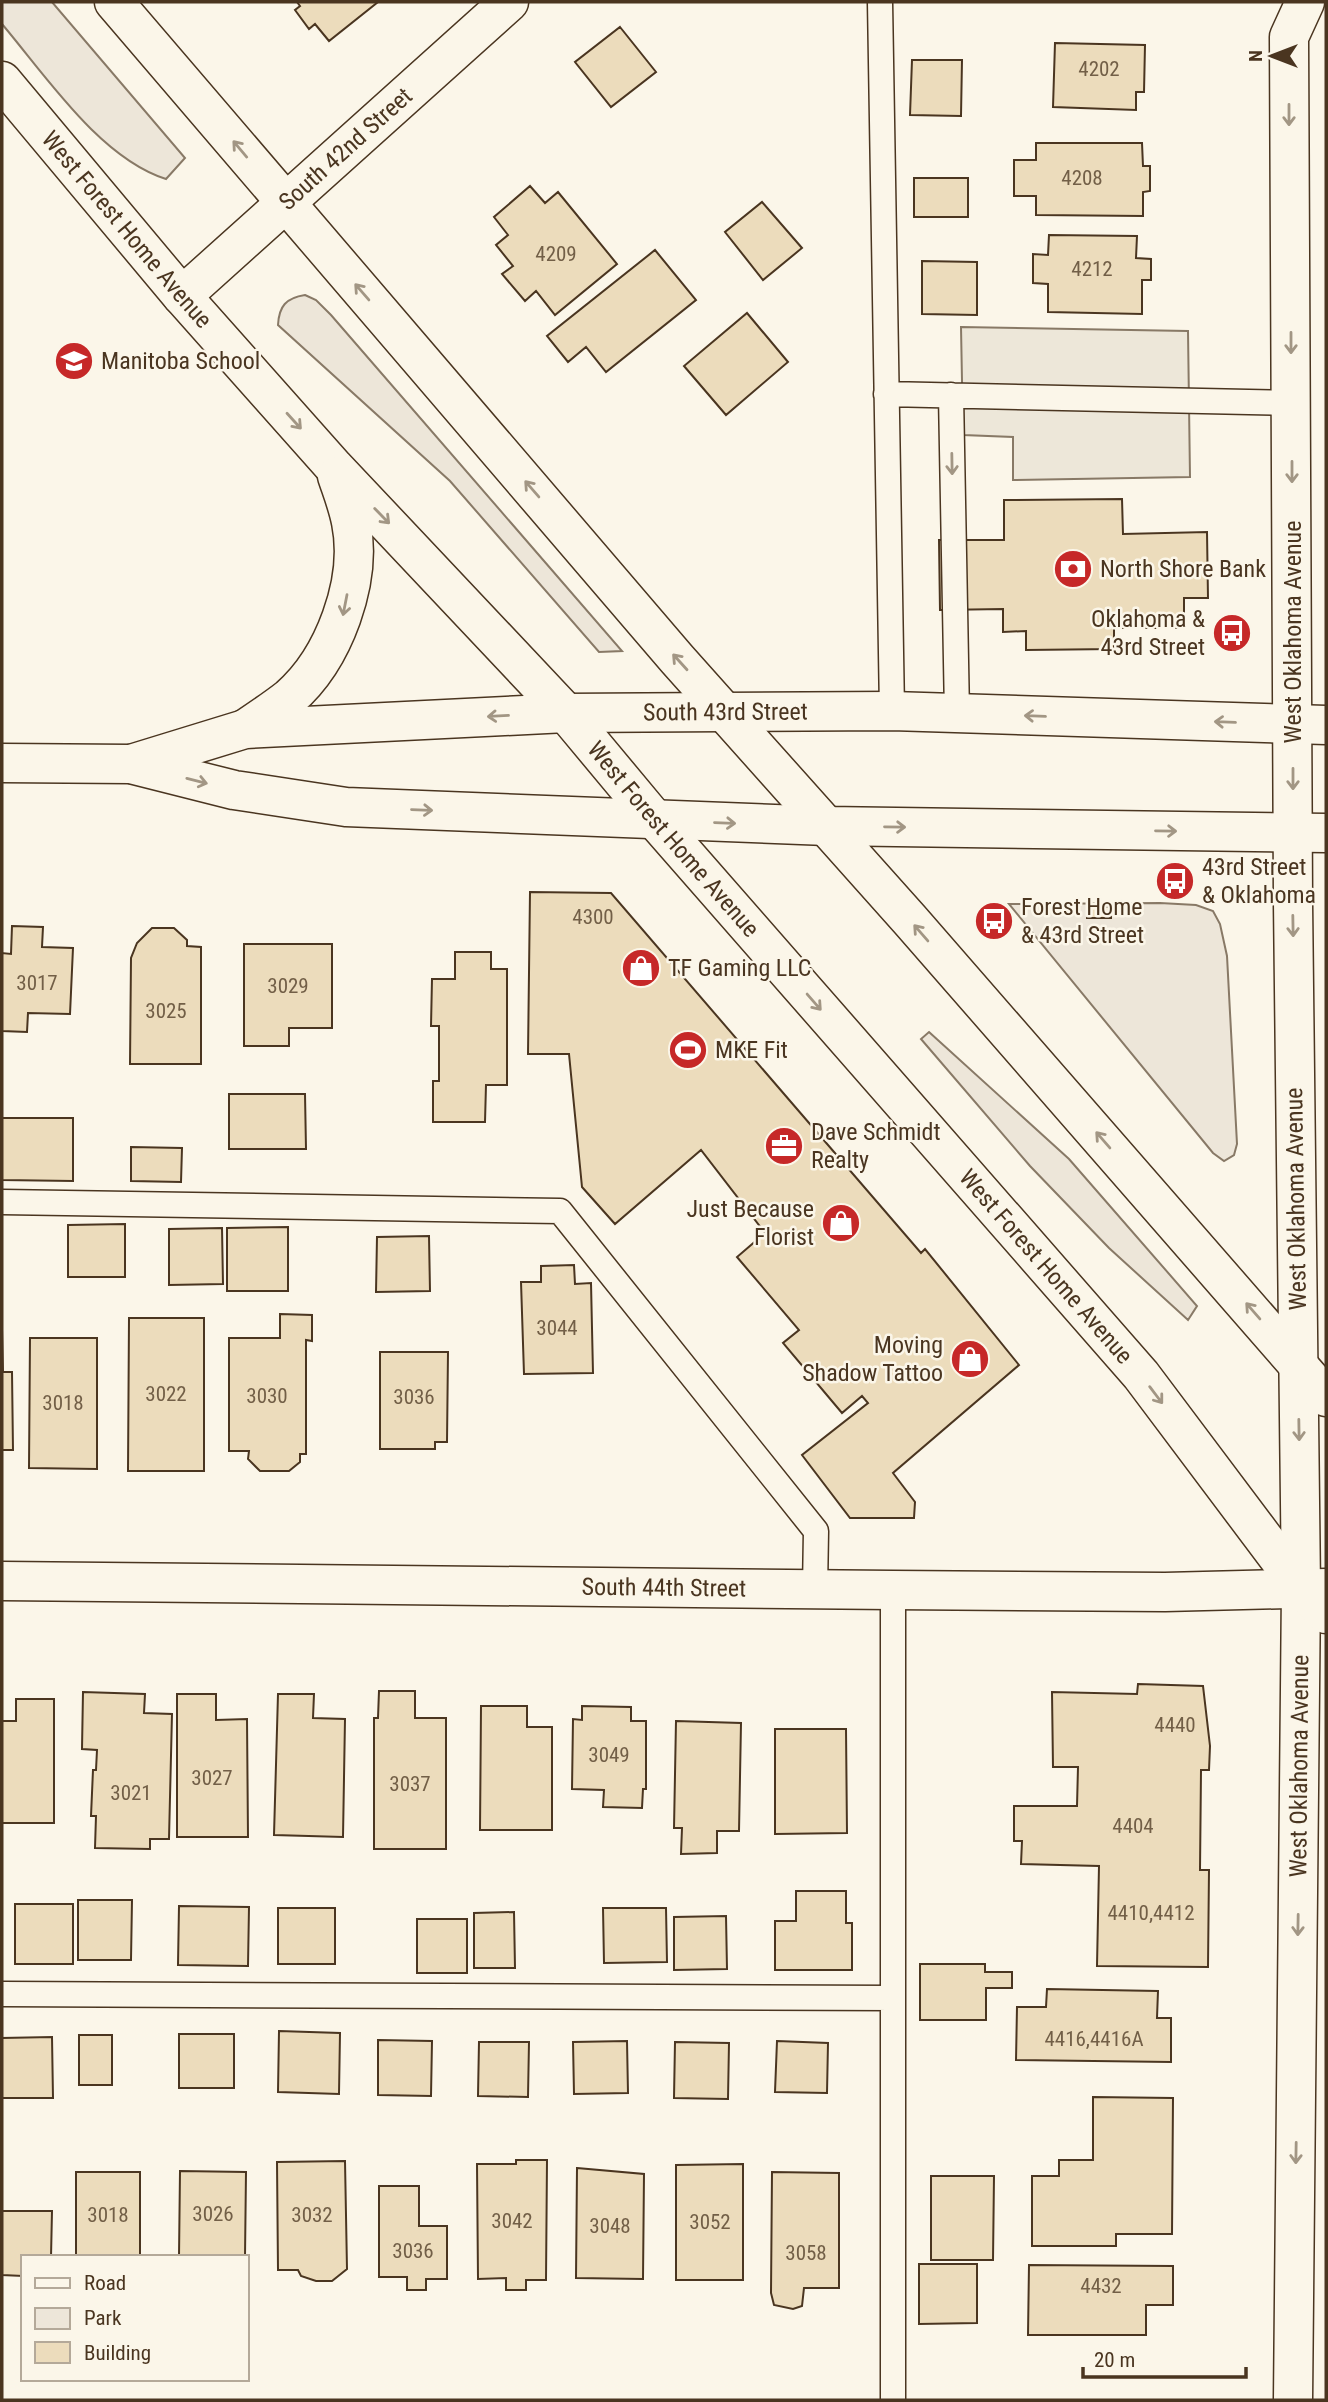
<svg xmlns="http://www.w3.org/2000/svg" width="1328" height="2402" font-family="'Roboto Condensed',sans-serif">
	<rect width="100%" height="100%" fill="#fbf6e9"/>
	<path fill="#ede6d9" stroke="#887966" stroke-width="2" d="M2,2H52L185,158L166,179C100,158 46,76 2,24Z
		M305,295L316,300L331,315L622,651L599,652L450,481L278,325C279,306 286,298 305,295Z
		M1160,903L1196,905L1213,911L1220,924L1227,956L1237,1144L1234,1155L1224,1161L1213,1153L1009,904Z
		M929,1032L1069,1159L1197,1306L1188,1320L1109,1248L1030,1166L921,1039Z"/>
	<path fill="#ede7d9" stroke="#887966" stroke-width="2" d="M961,327L1188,331L1190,477L1013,480V437L963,435Z"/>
	<path fill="#ecdcbc" stroke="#4a3520" stroke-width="2" d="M297,2H378L329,41L315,24L309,29L295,10L300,6Z
		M620,27L656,72L611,107L575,62Z
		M1055,43L1145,45L1144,92H1136V110L1053,107Z
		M912,60H962L961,116L910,115Z
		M1036,143H1142L1143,166H1150V191L1143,192V216L1036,215V196H1014V160H1036Z
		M914,178H968V217H914Z
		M530,186L545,203L558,192L617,264L555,315L536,291L525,301L502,274L513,266L496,245L508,235L494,217Z
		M762,202L802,248L763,280L725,232Z
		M1049,235L1137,236L1136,258L1151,259V280H1142V314L1048,312V284L1033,283V254L1048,255Z
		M655,250L696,300L606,372L586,347L568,362L547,336Z
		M922,261L977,262V315L922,314Z
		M747,313L788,362L726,415L684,366Z
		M1122,499L1123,534L1207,532L1208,598H1184V628H1114V649L1026,650V631L1003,632V609L940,610L939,540H1004V500Z
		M530,892L611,893L921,1253L925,1249L1019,1365L893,1473L915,1502L914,1518H850L802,1455L868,1403L862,1396L842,1413L783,1343L799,1330L737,1257L765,1233L701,1150L615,1224L582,1187L569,1054H528Z
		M1087,907H1111V918H1087Z
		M12,926L43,927L42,947L73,948L70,1014L28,1013L27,1032L2,1031V953L11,954Z
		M152,928H174L187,940V946L201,947V1064H130L131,958L137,943Z
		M244,944H332V1028H289V1046H244Z
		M455,952H491V969H507V1085H486L485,1122H433V1081H439V1026H431L432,979H455Z
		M229,1094H305L306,1149H229Z
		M2,1118H73V1181L2,1180Z
		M131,1147L182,1148L181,1182L131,1181Z
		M125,1224V1277H68V1225Z
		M288,1227V1291H227V1228Z
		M222,1228L223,1284L169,1285V1229Z
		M429,1236L430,1291L376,1292L377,1237Z
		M574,1265L575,1284L591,1283L593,1373L524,1374L521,1282H541V1266Z
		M280,1314L312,1315V1341L306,1340V1454H300V1462L289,1471H260L248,1459L249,1451H229V1338H280Z
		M129,1318H204V1471H128Z
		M2,1330L3,1372H12L13,1450H2Z
		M30,1338H97V1469L29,1468Z
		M380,1352H448L447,1442H435V1449H380Z
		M1138,1684L1203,1686L1210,1746L1209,1770H1201L1200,1870H1209L1208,1967L1097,1966L1099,1866L1021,1864L1022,1841H1014V1806H1077L1078,1767H1053L1052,1692L1137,1694Z
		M379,1691H415V1718H446V1849H374V1718H378Z
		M83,1692L145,1694L144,1713L172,1714L169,1839H150V1849L95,1848L96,1816H91L93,1770H96L97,1750L82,1749Z
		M177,1694H216V1720L247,1719L248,1837H177Z
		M278,1694H314L313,1718L345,1719L343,1837L274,1835Z
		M16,1699H54V1823H2V1721H16Z
		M481,1706H527V1727H552V1830H480Z
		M582,1706L631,1707V1721H646V1789H643L642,1808L603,1807L604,1790L572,1789L573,1719L582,1720Z
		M676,1721L741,1723L739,1831H717V1853L681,1854L682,1828H674Z
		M775,1729H846L847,1833L775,1834Z
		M796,1891H846V1923H852V1970H775V1921H796Z
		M78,1900H132L131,1960H78Z
		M15,1904H73V1964H15Z
		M179,1906L249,1907L248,1966L178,1965Z
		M278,1908H335V1964H278Z
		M603,1908H666L667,1962L604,1963Z
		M514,1912L515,1968H474V1913Z
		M726,1916L727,1969L674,1970V1917Z
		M417,1919H467V1973H417Z
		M920,1964H985V1972H1012V1988H986V2020H920Z
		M1047,1989L1158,1991L1157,2018H1171V2062L1016,2060L1017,2007H1046Z
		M279,2031L340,2033L339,2094L278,2092Z
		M179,2034H234V2088H179Z
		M79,2035H112V2085H79Z
		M52,2037L53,2098H2V2038Z
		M378,2040L432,2041L431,2096L378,2095Z
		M627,2041L628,2093L574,2094L573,2042Z
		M777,2041L828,2043L827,2093L775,2092Z
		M479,2042H529L528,2097L478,2096Z
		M675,2042L729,2043L728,2099L674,2098Z
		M1093,2097L1173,2098L1172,2234H1116V2246H1032V2176H1059V2160H1093Z
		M516,2160H547L546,2280H526V2290H506V2278L478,2279L477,2164H516Z
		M345,2161L347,2269L332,2281H316L301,2276L298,2270H278L277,2162Z
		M743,2164V2280H676V2165Z
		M577,2168L644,2174L643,2279L576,2278Z
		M180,2171L246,2172L245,2257H179Z
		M76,2172H140V2257H76Z
		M772,2172L839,2173V2288H804L802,2306L793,2309L774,2305L771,2293Z
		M931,2176H994L993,2260H931Z
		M379,2186H419V2226H447V2279H426V2290H407V2277H379Z
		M2,2211H52L51,2257H23V2276L2,2275Z
		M919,2264H977V2323L919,2324Z
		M1029,2265L1173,2266V2305H1146V2335H1028Z"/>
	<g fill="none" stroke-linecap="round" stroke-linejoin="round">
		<g stroke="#4a3520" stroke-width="27">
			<path id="service" d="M880,2L892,711
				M886,394L1291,403
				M951,395L957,714
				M2,1202L560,1211L816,1531L815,1589
				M893,1590V2400
				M2,1994L893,1998"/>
		</g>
		<g stroke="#4a3520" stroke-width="41">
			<g id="minor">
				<path id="s1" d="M182,296L509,2"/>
				<path id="s2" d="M2,1581L893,1590L1165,1592L1326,1588"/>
			</g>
		</g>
		<g stroke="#4a3520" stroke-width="41">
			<g id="secondary">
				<path d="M2,763L131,764L234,790L346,807L827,826L1326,833"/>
				<path id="s3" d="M131,764L245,729L566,713L892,711L1326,725"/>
				<path id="s4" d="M1293,2400L1301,1588L1293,902L1289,37L1305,2"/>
			</g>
		</g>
		<g stroke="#4a3520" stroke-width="41">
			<g id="primary">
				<path d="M114,2L677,659L910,920L1326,1397"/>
				<path id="s5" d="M2,81L182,296L334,467L566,713L656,821L1141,1375L1301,1588L1326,1614"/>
				<path d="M245,729C260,719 275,709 289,698C334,659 363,581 351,522C348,506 342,491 337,476"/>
			</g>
		</g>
		<use href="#service" stroke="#fbf6e9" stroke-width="24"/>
		<use href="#minor" stroke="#fbf6e9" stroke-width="38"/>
		<use href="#secondary" stroke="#fbf6e9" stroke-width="38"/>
		<use href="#primary" stroke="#fbf6e9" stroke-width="38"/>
	</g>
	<defs><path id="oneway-shaft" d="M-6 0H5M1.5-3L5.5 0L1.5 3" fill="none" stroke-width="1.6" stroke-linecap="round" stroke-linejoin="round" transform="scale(1.75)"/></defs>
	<g stroke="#a29684">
		<use href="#oneway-shaft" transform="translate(1289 115) rotate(90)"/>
		<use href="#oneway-shaft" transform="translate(240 149) rotate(-130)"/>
		<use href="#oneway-shaft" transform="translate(362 292) rotate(-131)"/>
		<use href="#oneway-shaft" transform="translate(1291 343) rotate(90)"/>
		<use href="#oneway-shaft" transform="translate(294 421) rotate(48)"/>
		<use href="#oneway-shaft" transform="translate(952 464) rotate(89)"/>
		<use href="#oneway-shaft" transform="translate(1292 472) rotate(90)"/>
		<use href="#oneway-shaft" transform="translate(532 489) rotate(-131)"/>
		<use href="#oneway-shaft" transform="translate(382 516) rotate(46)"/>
		<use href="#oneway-shaft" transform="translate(345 605) rotate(101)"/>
		<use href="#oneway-shaft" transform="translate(680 662) rotate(-132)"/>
		<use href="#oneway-shaft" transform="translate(498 716) rotate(177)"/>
		<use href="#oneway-shaft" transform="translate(1035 716) rotate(-178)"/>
		<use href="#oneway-shaft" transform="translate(1225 722) rotate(-178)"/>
		<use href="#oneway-shaft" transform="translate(1293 779) rotate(90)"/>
		<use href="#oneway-shaft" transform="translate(197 781) rotate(14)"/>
		<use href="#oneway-shaft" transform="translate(422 810) rotate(2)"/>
		<use href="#oneway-shaft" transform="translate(725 823) rotate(2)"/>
		<use href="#oneway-shaft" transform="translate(895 827) rotate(1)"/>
		<use href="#oneway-shaft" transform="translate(1166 831) rotate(1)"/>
		<use href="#oneway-shaft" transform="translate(1293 926) rotate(89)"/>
		<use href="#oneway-shaft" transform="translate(921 933) rotate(-131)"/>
		<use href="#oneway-shaft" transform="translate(814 1002) rotate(49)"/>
		<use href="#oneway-shaft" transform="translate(1103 1140) rotate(-131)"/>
		<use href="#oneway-shaft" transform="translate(1253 1311) rotate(-131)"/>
		<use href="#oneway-shaft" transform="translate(1156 1395) rotate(53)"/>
		<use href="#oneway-shaft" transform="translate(1299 1430) rotate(89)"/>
		<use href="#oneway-shaft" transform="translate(1298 1925) rotate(91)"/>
		<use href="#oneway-shaft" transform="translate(1296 2153) rotate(91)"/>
	</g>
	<defs>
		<g id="school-disc" transform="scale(2.0125)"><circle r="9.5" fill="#c62828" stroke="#fbf6e9"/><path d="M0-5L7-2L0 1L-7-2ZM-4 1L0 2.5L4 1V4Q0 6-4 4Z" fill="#fff"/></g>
		<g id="bank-disc" transform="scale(2.0125)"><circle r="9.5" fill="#c62828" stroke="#fbf6e9"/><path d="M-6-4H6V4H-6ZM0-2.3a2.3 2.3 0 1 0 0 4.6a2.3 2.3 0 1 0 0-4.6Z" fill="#fff"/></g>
		<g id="bus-disc" transform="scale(2.0125)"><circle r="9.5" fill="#c62828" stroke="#fbf6e9"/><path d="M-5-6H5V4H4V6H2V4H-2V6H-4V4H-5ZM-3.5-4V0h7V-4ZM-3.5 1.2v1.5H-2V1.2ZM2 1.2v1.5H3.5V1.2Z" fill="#fff"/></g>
		<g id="shop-disc" transform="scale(2.0125)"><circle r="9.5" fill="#c62828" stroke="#fbf6e9"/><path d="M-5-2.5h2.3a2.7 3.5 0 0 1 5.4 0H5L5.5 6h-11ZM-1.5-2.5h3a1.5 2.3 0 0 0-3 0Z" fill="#fff"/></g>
		<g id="stadium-disc" transform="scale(2.0125)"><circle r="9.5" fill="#c62828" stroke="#fbf6e9"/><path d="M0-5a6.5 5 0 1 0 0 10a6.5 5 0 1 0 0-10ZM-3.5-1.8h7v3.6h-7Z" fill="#fff"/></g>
		<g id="office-disc" transform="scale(2.0125)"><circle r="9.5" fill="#c62828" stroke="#fbf6e9"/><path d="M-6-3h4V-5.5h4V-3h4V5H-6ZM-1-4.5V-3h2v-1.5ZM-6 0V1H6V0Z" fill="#fff"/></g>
	</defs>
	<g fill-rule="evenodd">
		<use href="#school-disc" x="74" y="361"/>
		<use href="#bank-disc" x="1073" y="569"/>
		<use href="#bus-disc" x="1232" y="633"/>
		<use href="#bus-disc" x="1175" y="881"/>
		<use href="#bus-disc" x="994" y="921"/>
		<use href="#shop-disc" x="641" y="968"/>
		<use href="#stadium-disc" x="688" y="1050"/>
		<use href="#office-disc" x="784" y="1146"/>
		<use href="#shop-disc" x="841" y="1223"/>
		<use href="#shop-disc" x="970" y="1359"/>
	</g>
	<g text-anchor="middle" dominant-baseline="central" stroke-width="5" stroke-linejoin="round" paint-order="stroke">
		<g font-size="21" fill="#725f47">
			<text x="1099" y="69">4202</text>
			<text x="1082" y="178">4208</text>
			<text x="556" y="254">4209</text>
			<text x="1092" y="269">4212</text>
			<text x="593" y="917">4300</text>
			<text x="37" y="983">3017</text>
			<text x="288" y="986">3029</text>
			<text x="166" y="1011">3025</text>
			<text x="557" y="1328">3044</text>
			<text x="166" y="1394">3022</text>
			<text x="267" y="1396">3030</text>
			<text x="414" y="1397">3036</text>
			<text x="63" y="1403">3018</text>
			<text x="1175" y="1725">4440</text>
			<text x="609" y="1755">3049</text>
			<text x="212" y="1778">3027</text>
			<text x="410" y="1784">3037</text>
			<text x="131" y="1793">3021</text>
			<text x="1133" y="1826">4404</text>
			<text x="1151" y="1913">4410,4412</text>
			<text x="1094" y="2039">4416,4416A</text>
			<text x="213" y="2214">3026</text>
			<text x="108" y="2215">3018</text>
			<text x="312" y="2215">3032</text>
			<text x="512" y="2221">3042</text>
			<text x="710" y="2222">3052</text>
			<text x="610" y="2226">3048</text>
			<text x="413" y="2251">3036</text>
			<text x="806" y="2253">3058</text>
			<text x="1101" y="2286">4432</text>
		</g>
		<g font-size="24" fill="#4a3520" stroke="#fbf6e9">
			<text stroke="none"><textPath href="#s1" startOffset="220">South 42nd Street</textPath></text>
			<text stroke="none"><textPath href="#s5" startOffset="194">West Forest Home Avenue</textPath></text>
			<text transform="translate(1293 632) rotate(-90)">West Oklahoma Avenue</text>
			<text stroke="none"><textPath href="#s3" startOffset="600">South 43rd Street</textPath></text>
			<text stroke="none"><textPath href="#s5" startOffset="1013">West Forest Home Avenue</textPath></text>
			<text transform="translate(1296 1199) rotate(-91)">West Oklahoma Avenue</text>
			<text stroke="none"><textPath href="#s5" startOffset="1580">West Forest Home Avenue</textPath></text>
			<text stroke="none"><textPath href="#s2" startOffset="662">South 44th Street</textPath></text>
			<text stroke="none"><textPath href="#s4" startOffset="634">West Oklahoma Avenue</textPath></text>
		</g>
		<g font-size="24" fill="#4a3520" stroke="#fbf6e9" text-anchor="start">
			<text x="101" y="361">Manitoba School</text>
			<text x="1100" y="569">North Shore Bank</text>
			<text x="1205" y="619" text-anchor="end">Oklahoma &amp;<tspan x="1205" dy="28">43rd Street</tspan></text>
			<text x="1202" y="867">43rd Street<tspan x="1202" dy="28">&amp; Oklahoma</tspan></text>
			<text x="1021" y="907">Forest Home<tspan x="1021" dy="28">&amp; 43rd Street</tspan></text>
			<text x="668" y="968">TF Gaming LLC</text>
			<text x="715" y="1050">MKE Fit</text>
			<text x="811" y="1132">Dave Schmidt<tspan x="811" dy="28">Realty</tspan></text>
			<text x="814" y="1209" text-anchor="end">Just Because<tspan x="814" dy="28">Florist</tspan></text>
			<text x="943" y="1345" text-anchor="end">Moving<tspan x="943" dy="28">Shadow Tattoo</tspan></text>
		</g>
	</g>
	<rect width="1328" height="2402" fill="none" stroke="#4a3520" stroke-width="7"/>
	<rect x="21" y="2255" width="228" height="126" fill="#fbf6e9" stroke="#b4a999" stroke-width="2"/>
	<rect x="35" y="2278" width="35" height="10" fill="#fbf6e9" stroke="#b4a999" stroke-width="2"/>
	<text x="84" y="2290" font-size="21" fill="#4a3520">Road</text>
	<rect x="35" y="2308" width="35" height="21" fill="#ede6d9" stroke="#b4a999" stroke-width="2"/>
	<text x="84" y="2325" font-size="21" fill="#4a3520">Park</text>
	<rect x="35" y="2342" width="35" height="21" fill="#ecdcbc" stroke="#b4a999" stroke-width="2"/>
	<text x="84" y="2360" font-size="21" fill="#4a3520">Building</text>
	<g transform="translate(1272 56) rotate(270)" stroke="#fbf6e9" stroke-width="5" paint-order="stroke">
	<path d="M0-5L12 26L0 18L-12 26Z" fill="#4a3520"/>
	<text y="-10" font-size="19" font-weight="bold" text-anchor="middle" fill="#4a3520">N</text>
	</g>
	<path d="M1083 2367v10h163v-10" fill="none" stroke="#4a3520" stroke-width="3.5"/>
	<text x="1094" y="2367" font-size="21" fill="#4a3520" stroke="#fbf6e9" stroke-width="5" paint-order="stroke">20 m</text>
</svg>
